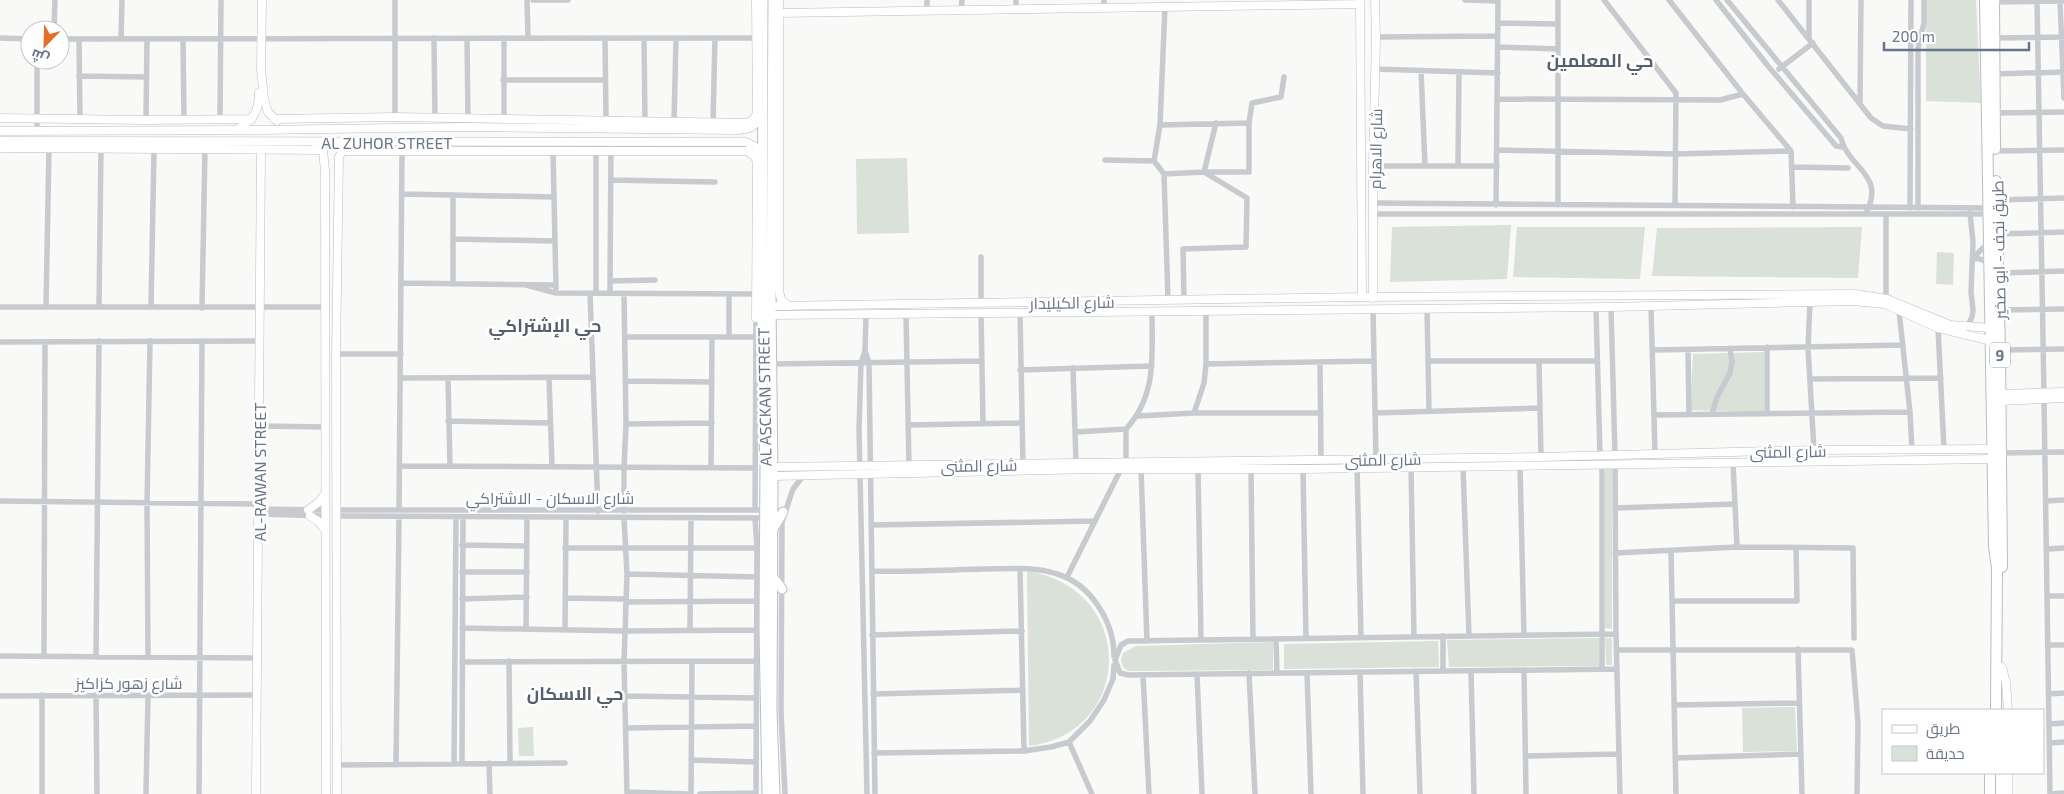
<svg xmlns="http://www.w3.org/2000/svg" width="2064" height="794" font-family="'Exo 2',Cairo,sans-serif">
	<rect width="100%" height="100%" fill="#f9f9f7"/>
	<path fill="#dae1d8" d="M1926,0H1976L1981,103L1926,101Z
		M907,158L909,233L857,234L856,159Z
		M1511,225L1507,279L1390,282L1392,227Z
		M1517,227H1645L1640,279L1513,277Z
		M1862,227L1858,278L1652,276L1657,228Z
		M1937,252L1954,253L1953,285L1936,284Z
		M1764,352V412L1690,410L1693,354Z
		M1605,468H1612V629L1605,628Z
		M1027,571C1137,588 1135,732 1029,746Z
		M1599,638L1600,666L1449,667L1447,640Z
		M1605,638H1612V665H1606Z
		M1438,641L1439,667L1284,669V644Z
		M1273,642V670L1128,671L1123,667L1121,659L1123,653L1136,646Z
		M1795,707L1797,751L1743,752L1742,708Z
		M533,727L534,756H519L518,728Z"/>
	<g fill="none" stroke-linecap="round" stroke-linejoin="round">
		<g stroke="#b9bdc3" stroke-width="9">
			<path id="secondary" d="M262,0L261,69L264,99L268,112L277,121
				M779,0V290L781,300L789,306
				M1360,0L1362,297
				M779,13L1360,4
				M0,118L146,120L252,119
				M274,119L395,117L747,123L754,119L757,113L756,0
				M237,129C253,121 259,111 259,93
				M0,131L258,130L465,127L733,130C748,130 756,128 762,113
				M0,141L746,142L756,147L762,158
				M315,143L323,150L325,171L326,794
				M0,148L323,150
				M341,151H747L754,156L757,161L756,318
				M1373,298V166L1376,37L1375,0
				M771,306L1362,297L1855,294L1887,299L1950,325L1991,328
				M771,315L1611,307L1853,301L1885,304L1938,328L1992,341
				M2001,394L2064,392
				M2001,401L2064,398
				M773,467L1541,457L1814,450L1994,449
				M773,476L1094,469H1303L1993,459
				M308,510L319,502L324,495
				M310,516L318,521L325,530
				M2002,667L2006,683L2008,710
				M2008,773V794
				M256,794L261,150
				M337,794L336,354L339,157L347,143"/>
		</g>
		<g stroke="#babdc2" stroke-width="11">
			<path id="primary" d="M763,0L762,370L765,465L764,629L767,794
				M773,0L771,306L773,476L772,712L775,794
				M773,529L783,512
				M772,576L782,589"/>
		</g>
		<g stroke="#babcc0" stroke-width="12">
			<path id="highway" d="M1985,0L1994,547L1997,568L1996,710
				M1994,0L1995,149
				M1996,181L2000,350L2002,567
				M1990,794V773
				M2001,794V773"/>
		</g>
		<path stroke="#c7cace" stroke-width="5.5" d="M395,0V117
			M527,0L528,38
			M533,0H568
			M927,0V12
			M1016,0V10
			M1104,0V8
			M1465,0L1498,1
			M1604,0L1676,93L1675,205
			M1669,0L1743,94L1791,151L1793,207
			M1716,0L1768,66L1836,146L1843,147
			M1727,0L1841,138C1848,168 1885,174 1867,211
			M1778,0L1871,118L1883,126L1911,129
			M1809,0V38
			M2037,1L2044,393
			M2060,1L2064,98
			M1994,2L2064,1
			M1165,7L1160,125L1154,161L1164,174L1168,300
			M961,11L962,0
			M1498,23L1558,24
			M54,30L55,0
			M1376,37L1497,36
			M0,38L30,39
			M434,38L435,118
			M504,38V119
			M605,38L606,121
			M644,38L645,121
			M1994,38L2064,37
			M60,39L756,38
			M79,39L80,119
			M121,39L122,0
			M183,39L184,120
			M467,39L468,118
			M1498,47L1558,49
			M37,60V131
			M1375,69L1498,73
			M1779,69L1813,43
			M1421,71L1425,166
			M1994,74L2064,72
			M79,76L146,77
			M503,80H605
			M1498,99L1720,100L1743,94
			M1860,102L1861,0
			M1995,113L2064,112
			M220,119L221,0
			M146,120L147,39
			M674,122L676,39
			M713,123L715,38
			M1160,125L1249,123L1252,103L1281,97L1284,77
			M553,150L556,288
			M596,150V293
			M1497,150L1675,154L1791,151
			M1995,151L2064,150
			M1105,160L1154,161
			M1373,166H1497
			M1458,166L1459,72
			M1792,167L1848,168
			M1206,172H1249V123
			M1164,174L1204,172L1216,123
			M611,180L715,182
			M402,194L553,197
			M453,195V284
			M1997,200L2064,198
			M1374,203L1990,208
			M1496,205L1498,0
			M1558,205V0
			M1910,208L1911,0
			M1918,208V48L1924,23V0
			M1374,214H1990
			M1998,234L2064,232
			M453,239L554,241
			M981,257V304
			M1973,258L1989,242
			M1973,258L1980,259L1989,263
			M1999,273L2064,271
			M610,281L655,280
			M401,283L555,285
			M526,285L556,293L756,294
			M590,293L598,511
			M610,293L611,142
			M624,294L626,424L624,467V511
			M1184,300L1183,249L1246,247L1247,198L1204,172
			M1810,302L1808,348L1814,450
			M1886,302V215
			M1651,306L1655,454
			M0,307H324
			M46,307L49,148
			M99,307L101,149
			M151,307L154,149
			M1611,307L1615,455
			M202,308L205,149
			M1596,308L1600,456
			M1427,309L1429,411
			M1373,310L1376,459
			M1999,310L2064,309
			M1899,311L1910,412L1912,450
			M981,313L983,424
			M1020,313L1023,464
			M866,314L865,351L861,363L859,429L867,794
			M906,314L909,466
			M1967,327L1972,317L1973,310L1971,292L1973,242L1970,213
			M1938,328L1944,449
			M625,337H756
			M729,337V294
			M0,342L260,341
			M1767,347V414
			M1653,350L1903,345
			M1688,350L1689,415
			M2000,350L2064,349
			M865,351L869,363L875,794
			M336,354H401
			M1428,361H1597
			M1539,361L1541,457
			M1320,362L1321,460
			M771,364L982,361
			M1206,364L1374,361
			M1073,368L1076,462
			M1020,370L1152,366
			M401,378L592,377
			M448,378L450,466
			M549,378L552,466
			M1810,379L1941,378
			M626,381L712,382
			M2044,399L2050,794
			M1194,413L1204,383L1206,364V312
			M1375,413L1540,408
			M1712,414L1717,397L1730,373L1732,362L1730,348
			M1654,415L1910,412
			M1138,416L1194,413H1321
			M448,421L550,423
			M626,424L712,423
			M908,425L1021,423
			M259,426L325,427
			M1126,429V461
			M1075,432L1126,429C1157,395 1152,356 1152,312
			M2001,453L2064,452
			M1733,463L1737,547
			M1615,464L1616,634L1620,794
			M400,466L755,468
			M1411,466L1414,637
			M1463,466L1469,636
			M1520,466L1524,635
			M711,467L712,337
			M1357,467L1361,637
			M1198,468L1201,640
			M1141,469L1147,641
			M1251,469L1253,639
			M1303,469L1306,638
			M0,501L259,504
			M2046,501L2064,500
			M1615,508L1735,504
			M259,509L325,510
			M336,510H765
			M399,510L402,150
			M755,510L756,318
			M259,514L325,516
			M336,516L765,518
			M624,518L627,574L624,662L627,794
			M755,518L757,548L756,794
			M871,525L1095,521
			M462,545L527,546
			M565,548H757
			M2047,549L2064,548
			M1671,551L1676,794
			M1615,553L1737,547L1853,548L1854,638
			M1020,569L1024,751
			M872,571C908,572 945,570 982,569C1006,569 1033,566 1057,574C1091,584 1114,622 1114,656
			M462,572H527
			M627,574L757,577
			M1067,577L1121,469
			M2047,596H2064
			M565,598L626,599
			M462,599L527,597
			M1672,601H1797L1796,548
			M626,602L756,601
			M462,628L625,631L756,630
			M526,629L527,517
			M565,630L566,517
			M690,631L691,518
			M1616,634L1128,641L1121,645L1115,660L1120,673L1128,675L1617,669
			M872,635L1022,631
			M1443,636V671
			M1276,639L1277,673
			M2048,645H2064
			M1798,649L1802,794
			M1617,650H1852L1858,723L1857,794
			M0,656L258,658
			M44,656L45,342
			M96,657L99,341
			M148,657L147,503L150,341
			M509,661L510,763
			M462,662L756,661
			M1602,669V464
			M1524,670L1526,794
			M1416,671L1420,794
			M1471,671L1474,794
			M1360,672L1363,794
			M1249,673L1255,794
			M1307,673L1311,794
			M1197,674L1202,794
			M1143,675L1149,794
			M873,694L1023,690
			M2049,694L2064,693
			M42,695V794
			M96,695L97,794
			M0,696L257,695
			M625,696L756,698
			M1674,705L1799,703
			M2050,724L2064,723
			M627,728L756,726
			M1069,742L1092,794
			M2050,743L2064,742
			M874,753L1024,751L1051,747L1069,742L1090,721L1104,700L1113,679L1114,665
			M1526,756L1619,754
			M1675,758L1800,754
			M691,760L756,762
			M462,763L463,517
			M489,763L490,794
			M454,764L456,517
			M338,765L565,763
			M396,765L399,517
			M627,792L687,794
			M146,794L148,695
			M199,794L202,341
			M691,794L692,662
			M700,794L756,793
			M785,794L781,712L782,522L793,489L803,476
			M2052,794L2064,793"/>
		<use href="#secondary" stroke="#fff" stroke-width="8"/>
		<use href="#primary" stroke="#fff" stroke-width="9"/>
		<use href="#highway" stroke="#fff" stroke-width="10"/>
	</g>
	<g text-anchor="middle" dominant-baseline="central" stroke-width="5" stroke-linejoin="round" paint-order="stroke">
		<rect fill="#fff" stroke="#959eac" stroke-width="1" x="1990" y="342.5" width="20" height="25" rx="4"/>
		<g font-size="15" font-weight="bold" fill="#687588">
			<text x="2000" y="355">9</text>
		</g>
		<g font-size="16" fill="#687588" stroke="#fff">
			<text x="387" y="142">AL ZUHOR STREET</text>
			<text transform="translate(1375 149) rotate(-89)">شارع الاهرام</text>
			<text transform="translate(1998 250) rotate(-91)">طريق نجف - ابو صخير</text>
			<text transform="translate(1072 302) rotate(-1)">شارع الكيليدار</text>
			<text transform="translate(764 397) rotate(-91)">AL ASCKAN STREET</text>
			<text transform="translate(1788 451) rotate(-1)">شارع المثنى</text>
			<text transform="translate(1383 459) rotate(-1)">شارع المثنى</text>
			<text transform="translate(979 465) rotate(-1)">شارع المثنى</text>
			<text transform="translate(259 472) rotate(-90)">AL-RAWAN STREET</text>
			<text x="550" y="497">شارع الاسكان - الاشتراكي</text>
			<text x="129" y="682">شارع زهور كزاكيز</text>
		</g>
		<g font-size="18" font-weight="bold" fill="#56606d" stroke="#fff">
			<text x="1600" y="60">حي المعلمین</text>
			<text x="545" y="325">حي الإشتراكي</text>
			<text x="575" y="693">حي الاسكان</text>
		</g>
	</g>
	<rect x="1882" y="709" width="162" height="65" fill="#ffffff" stroke="#c3c8cf"/>
	<rect x="1892" y="725" width="25" height="8" fill="#ffffff" stroke="#c3c8cf"/>
	<text x="1926" y="734" font-size="15" fill="#687588">طريق</text>
	<rect x="1892" y="746" width="25" height="15" fill="#dae1d8" stroke="#c3c8cf"/>
	<text x="1926" y="759" font-size="15" fill="#687588">حديقة</text>
	<g transform="translate(45 45) rotate(203)"><circle r="24" fill="#ffffff" stroke="#c3c8cf"/>
	<path d="M0-4L9 19L0 12L-9 19Z" fill="#e66e29"/>
	<text y="-8" font-size="14" font-weight="bold" text-anchor="middle" fill="#687588">ش</text>
	</g>
	<path d="M1884 42v8h145v-8" fill="none" stroke="#687588" stroke-width="2.5"/>
	<text x="1892" y="42" font-size="15" fill="#687588" stroke="#ffffff" stroke-width="4" paint-order="stroke">200 m</text>
</svg>
